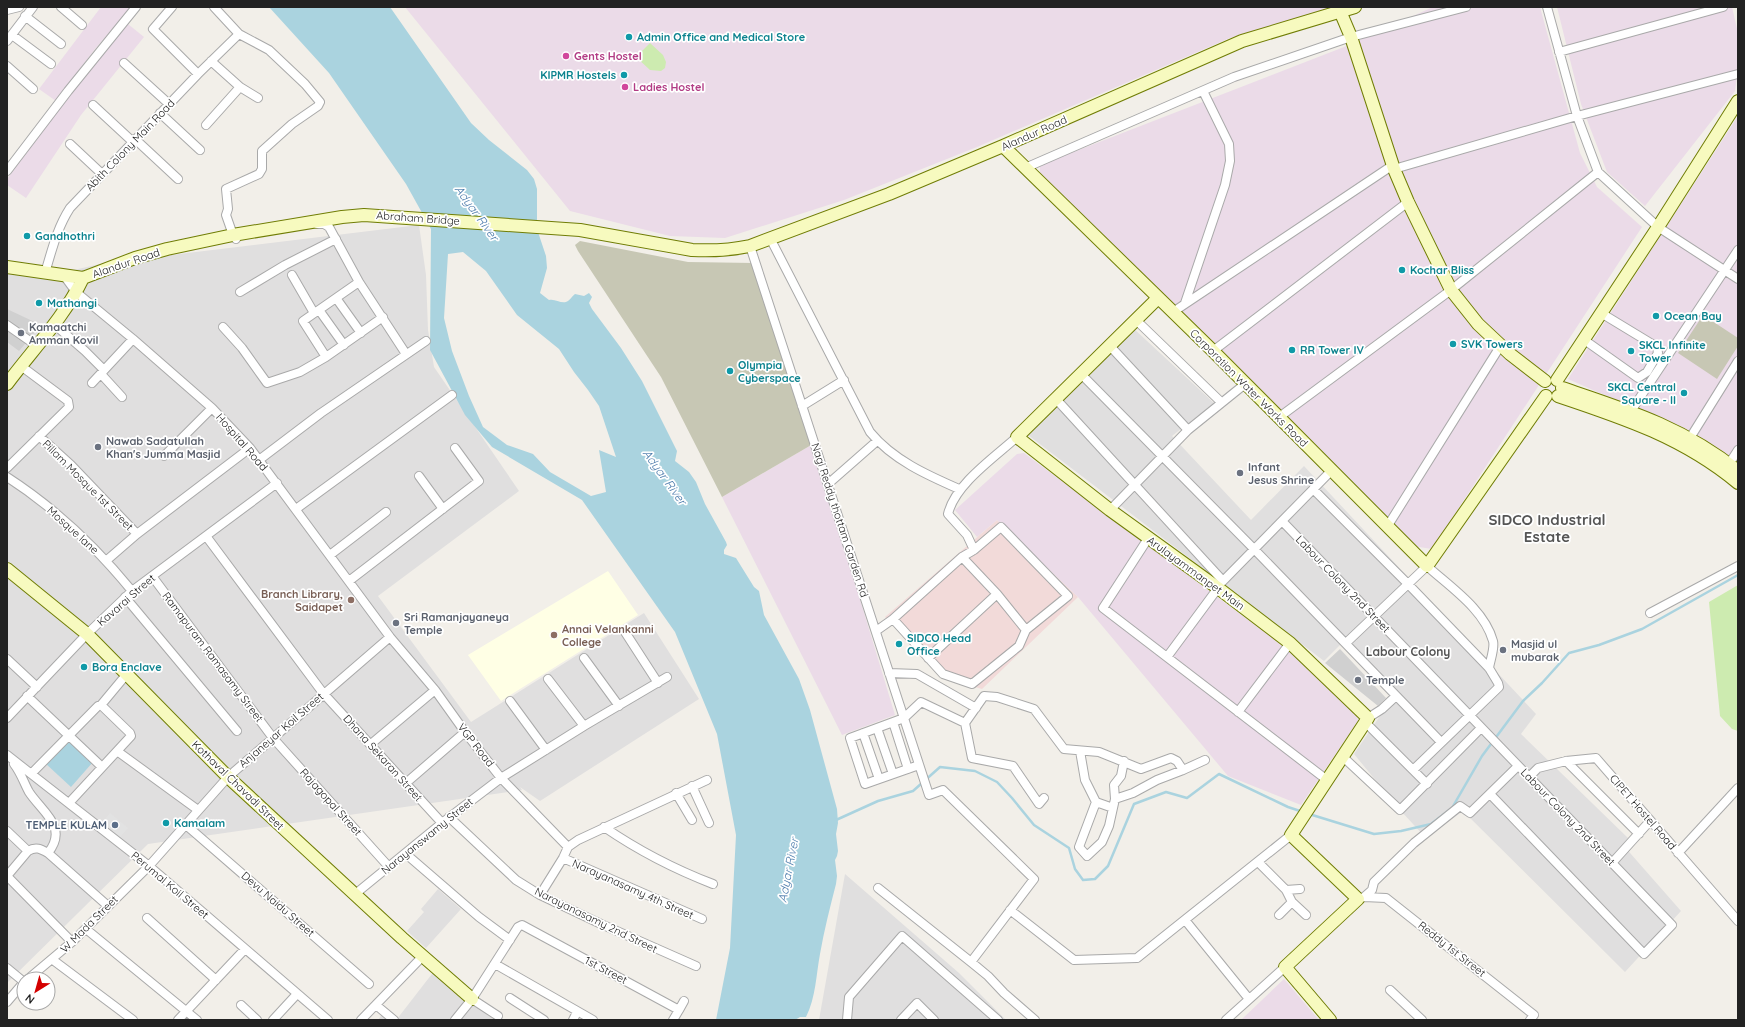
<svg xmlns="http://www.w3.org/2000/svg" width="1745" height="1027" font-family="Quicksand,sans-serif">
	<rect width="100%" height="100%" fill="#f2efe9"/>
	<path fill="#e0dfdf" d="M419,225L426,275L428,330L434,367L519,491L378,596L471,722L644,613L699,699L540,801L520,787L522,790L148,844L7,983V263L69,271L105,263Z
		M1133,328L1214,403L1172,436L1251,520L1304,466L1536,714L1521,734L1628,838L1623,845L1681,911L1625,972L1463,811L1426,838L1400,810L1354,754L1395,694L1344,641L1324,661L1028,435Z
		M845,874L959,973L1006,1020H819Z
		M438,889L461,909L426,948L407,931L424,912L421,909Z
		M435,970L494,1020H378L385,1010L397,1019Z"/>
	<path fill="#f2dad9" d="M997,520L1078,597L982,689L944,678L885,617Z"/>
	<path fill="#ebdbe8" d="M101,7H131L95,49L56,101L39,89Z
		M405,7H1335L1230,38L977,147L844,200L725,238L670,236L570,211Z
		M1433,7H1540L1580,153L1597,187L1642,227L1432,549L1413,546L1040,177V165L1344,47Z
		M1557,7H1732L1738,33V69L1735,91L1645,206L1607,172L1581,104Z
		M128,24L144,37L81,115L26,198L7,185V179L88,71Z
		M1738,116V462L1700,437L1568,379Z
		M813,444L895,715L842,735L722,497Z
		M1024,453L1318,672L1356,702L1358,721L1301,805L1228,776L1078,597L997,520L977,537L955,510L1017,454Z
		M1284,979L1319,1020H1241Z"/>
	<path fill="#ffffe5" d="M608,571L638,615L501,701L468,655Z"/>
	<path fill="#d0d0d0" d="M7,309L41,325L19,351L7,342Z
		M1340,649L1386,698L1378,706L1325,663Z"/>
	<path fill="#c7c7b4" d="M580,241L688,262L754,263L813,444L722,497L661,377L578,251L575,245Z
		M1703,315L1738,338V346L1717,379L1678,353Z"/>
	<path fill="#cdebb0" d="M650,43L663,55L666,62L665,68L661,71L650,70L636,57Z
		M1738,585V731L1732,729L1720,716L1709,602Z"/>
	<path fill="#e2e2e2" d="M110,813L128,828L120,837L102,823Z"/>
	<path fill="#aad3df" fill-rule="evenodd" d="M269,7H390L471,123L489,140L527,170L534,179L537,189V229L546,256L547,268L540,293L549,300C555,298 562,305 568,301C571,299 572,296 575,294L584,296L589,293L592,297L589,303L592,309L621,348L642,381L677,451L675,461L689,472L696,482L705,504L726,542L727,545L724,550V554L736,558L754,587L759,591L764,615L799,679L810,710L837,809L838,823L836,834L838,851L837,856L835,860L837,876L836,884C830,907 824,931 820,954C816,975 816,997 806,1017H800L795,1020H716L730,948L736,835L717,734L675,632L582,500L492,447L465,415L430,350L431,229L406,184L329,73ZM463,252L486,271L517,315L559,349L574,372L588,390L599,406L616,457L599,450L606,492L591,496L550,472L533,454L507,445L483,427L469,396L452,351L444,318L448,254Z
		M68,738L93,762L71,787L45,763Z"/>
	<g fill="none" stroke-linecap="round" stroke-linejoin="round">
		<path stroke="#aad3df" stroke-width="2.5" d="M1309,814L1374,834L1401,831L1431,824L1452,808L1482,756L1523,701L1542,683L1569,653L1599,645L1642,629L1738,575
			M836,820L878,801L913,791L940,767L975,771L997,782L1012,798L1034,825L1069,848L1075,869L1083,880L1095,879L1108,866L1134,804L1166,792L1187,798L1219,774L1288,807L1303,812"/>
		<g stroke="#a9a9a9" stroke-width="10">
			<path id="street" d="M61,7L82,25
				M172,7L153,29L198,74
				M214,7L239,34L269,50L305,84L320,102L318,106L292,124L262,151V169L259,174L226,189L228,209L226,215L233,235L236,239
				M1547,7L1577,116L1598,172L1658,227L1738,279
				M7,10L19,7
				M25,16L61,44
				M12,35L51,64
				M7,41L33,7
				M1559,52L1723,7
				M211,61L240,87L258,98
				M124,63L169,104
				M7,66L33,89
				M93,105L133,142
				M160,113L200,150
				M206,125L240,87
				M135,139L178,179
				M70,144L102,174
				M1025,168L1234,77L1351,37L1466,7
				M1394,169L1577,116L1738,74
				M7,171L68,91L136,7
				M317,224H324L329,227L359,282L406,354
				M770,238L870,432C893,460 927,475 959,489
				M750,246L929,795L943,790L1034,879L971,962
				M45,273C52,250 57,228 70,208L198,74L239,34
				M292,275L314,313
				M65,277L76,292L133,339L212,408L250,448L390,637L435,690L465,732L501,778L568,847
				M240,292L285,265L336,239
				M336,298L361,333
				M1185,303L1225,185L1230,161L1229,144L1203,91
				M319,310L344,345
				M1173,312L1393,165
				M1136,320L1221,402
				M7,325L37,346
				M55,325L85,351L104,370L101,374L122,397
				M223,327L242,348L267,383L300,372L326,357L383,317
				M1583,339L1638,378L1647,372L1658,353L1657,347L1601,313
				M1110,346L1188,430
				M1213,351L1408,202
				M326,357L303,321L359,282
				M1081,374L1254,549L1441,742
				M92,383L133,339
				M1056,399L1223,581L1332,470
				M802,406L844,380
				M1631,411L1738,250
				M1278,418L1451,290L1598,172
				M39,436L71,465L137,534
				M1690,438L1738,361
				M164,456L212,408
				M259,460L321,413L426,341
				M1729,464L1738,450
				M7,468L69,407L68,401L21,366
				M419,476L443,509
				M7,477C55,508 96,547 132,591
				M828,484L877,441
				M1313,489L1408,584L1489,668L1498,683L1499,687L1413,770
				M296,509L452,395
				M1110,510L1188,430L1245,384
				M1282,521L1672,925L1644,954L1490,794
				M1387,527L1501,345
				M206,536L323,693L442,823
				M1149,537L1103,608L1327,780
				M330,555L386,512
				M962,557L997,594L1026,630L1068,596L1001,527L974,550
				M107,560L137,534L250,448
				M152,576L273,738L389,867
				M349,581L479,481L455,448
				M125,597L237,731
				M1650,613L1738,566
				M893,619L943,674L972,684L1019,646L1026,630
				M876,631L893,619L962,557L974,550L967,535L948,514C955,484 995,457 1017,437
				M625,632L658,683
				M1346,643L1427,566C1450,587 1484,609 1493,641C1495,648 1490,661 1489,668
				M1167,657L1218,588
				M584,658L619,706
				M928,658L997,594
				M7,659L37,687
				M889,673L917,674L976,708
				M548,679L584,726
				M27,696L102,767
				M510,701L546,750
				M1238,712L1290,643
				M7,718L87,634L132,591L277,483
				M1368,718L1382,709L1396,696
				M893,722L908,769
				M1366,723L1427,784
				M877,728L893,774
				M863,733L879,779
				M371,744L435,690
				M117,751L198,810
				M7,755L149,866L328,1020
				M1342,756L1400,810L1481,728
				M1566,761L1639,834
				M14,764C21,773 24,783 29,792C42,812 69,827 48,853
				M919,765L865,784L850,738L904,718L921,702L965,723
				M1183,770L1205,760
				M31,774L98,706L101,705L126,675
				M1529,777L1538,768L1566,761L1596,758L1738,921
				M406,783L465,732
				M692,786L709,823
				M676,793L692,820
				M1044,798L1039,804L1013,766L972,758L965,723L984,696L997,697L1034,709L1064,749L1099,752L1141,769L1171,758L1177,761L1183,770L1157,780L1133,793L1115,799L1109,826L1102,842L1087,856L1079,847L1096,802L1085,780L1080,751
				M1115,799L1114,785L1121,776L1124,761
				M1096,802L1113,808
				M69,803L131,736L130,733L101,705
				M449,817L516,880L540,895L601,924L696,966
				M186,825L369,984
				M604,827C639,851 674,869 713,884
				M7,831L28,851
				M1678,853L1738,788
				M406,854L479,917L510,940
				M563,858L702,919
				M1258,862L1286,890L1292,902
				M1612,863L1650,821
				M7,876L28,851C36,846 41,849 48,853L108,906
				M7,876L72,942
				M878,888L971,962L988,976L1004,993L1035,1020
				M1286,890L1300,889
				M354,895L442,823L501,778L584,726L667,677
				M540,895L563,858L568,847L578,840L707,780
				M1364,897L1372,890L1374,882L1414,843L1460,806L1470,813L1518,766
				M1358,899L1364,897L1386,898L1534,1015L1530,1020
				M1010,910L1074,960L1137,958L1291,835
				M1279,915L1292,902L1306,915
				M147,918L216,980
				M1185,920L1249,999
				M86,929L197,1020
				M53,960L133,1020
				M495,964L593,1020
				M7,968L24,982
				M28,979L72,942L149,866L228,777L390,637
				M1390,990L1422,1020
				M510,998L544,1020
				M472,999L498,1016
				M7,1002L24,982
				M241,1005L257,1020
				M376,1005L394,1020
				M679,1010L684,1001
				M178,1020L245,949
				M273,1020L297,994
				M361,1020L422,957
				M455,1020L472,999L518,927L522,925L679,1010L673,1020
				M573,1020L577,1012
				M847,1020L849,997L902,936L998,1020
				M901,1020L917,1003L934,1020
				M1226,1020L1285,967"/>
		</g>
		<g stroke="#707d05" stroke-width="14">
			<path id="secondary" d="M1340,11L1351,37L1394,169L1408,202L1451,290L1478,324L1510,354L1545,381
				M1003,146L1213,351L1427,566L1546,396
				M7,267L83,278L135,258L167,249L233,235L342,217L364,215L580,230L692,250C712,251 731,250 750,246L889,194L1003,146L1242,41L1355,7
				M1158,298L1017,437L1110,510L1218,588L1290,643L1368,718L1291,835L1358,899L1285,967L1330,1020
				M1557,380L1658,227L1738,101
				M7,384C33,349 64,318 83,278
				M1562,388C1627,410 1683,427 1738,471
				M1558,396C1624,418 1684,438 1738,483
				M7,569L87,634L228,777L402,938L472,999"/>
		</g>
		<use href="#street" stroke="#fff" stroke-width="8"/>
		<use href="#secondary" stroke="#f7fabf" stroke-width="12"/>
	</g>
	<g fill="#0f9aa8" stroke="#fff" stroke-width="1.5">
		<circle cx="629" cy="37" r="4"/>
		<circle cx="624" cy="75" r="4"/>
		<circle cx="27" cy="236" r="4"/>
		<circle cx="1402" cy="270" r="4"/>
		<circle cx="39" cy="303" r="4"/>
		<circle cx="1656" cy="316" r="4"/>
		<circle cx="1453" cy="344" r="4"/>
		<circle cx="1292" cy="350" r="4"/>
		<circle cx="1631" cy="351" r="4"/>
		<circle cx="730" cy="371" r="4"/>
		<circle cx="1684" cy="393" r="4"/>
		<circle cx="899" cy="644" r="4"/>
		<circle cx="84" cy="667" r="4"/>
		<circle cx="166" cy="823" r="4"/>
	</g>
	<g fill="#d1479c" stroke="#fff" stroke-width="1.5">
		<circle cx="566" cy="56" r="4"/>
		<circle cx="625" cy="87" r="4"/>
	</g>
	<g fill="#6b7280" stroke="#fff" stroke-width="1.5">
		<circle cx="21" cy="333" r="4"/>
		<circle cx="98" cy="447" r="4"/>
		<circle cx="1240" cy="473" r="4"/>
		<circle cx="396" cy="623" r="4"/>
		<circle cx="1503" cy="650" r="4"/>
		<circle cx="1358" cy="680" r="4"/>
	</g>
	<g fill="#8d6e63" stroke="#fff" stroke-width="1.5">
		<circle cx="351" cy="600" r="4"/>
		<circle cx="554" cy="635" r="4"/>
	</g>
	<circle fill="#5c6f8a" stroke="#fff" stroke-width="1.5" cx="115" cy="825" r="4"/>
	<g text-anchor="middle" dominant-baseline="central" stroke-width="3.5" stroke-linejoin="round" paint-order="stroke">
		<g font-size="11" font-weight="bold" fill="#0d838f" stroke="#fff" text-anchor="start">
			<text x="637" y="37">Admin Office and Medical Store</text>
			<text x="616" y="75" text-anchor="end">KIPMR Hostels</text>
			<text x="35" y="236">Gandhothri</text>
			<text x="1410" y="270">Kochar Bliss</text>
			<text x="47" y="303">Mathangi</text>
			<text x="1664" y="316">Ocean Bay</text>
			<text x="1461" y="344">SVK Towers</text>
			<text x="1639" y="345">SKCL Infinite<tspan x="1639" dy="13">Tower</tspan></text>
			<text x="1300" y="350">RR Tower IV</text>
			<text x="738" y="365">Olympia<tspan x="738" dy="13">Cyberspace</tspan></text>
			<text x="1676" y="387" text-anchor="end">SKCL Central<tspan x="1676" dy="13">Square - II</tspan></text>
			<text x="907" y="638">SIDCO Head<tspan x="907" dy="13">Office</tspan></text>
			<text x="92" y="667">Bora Enclave</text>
			<text x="174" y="823">Kamalam</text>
		</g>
		<g font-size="11" font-weight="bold" fill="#b23c85" stroke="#fff" text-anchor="start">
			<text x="574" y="56">Gents Hostel</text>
			<text x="633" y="87">Ladies Hostel</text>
		</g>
		<g font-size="11" fill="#222" stroke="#fff">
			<text transform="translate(1034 133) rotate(-24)">Alandur Road</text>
			<text transform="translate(130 145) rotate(-46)">Abith Colony Main Road</text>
			<text transform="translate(418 218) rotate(4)">Abraham Bridge</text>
			<text transform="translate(126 263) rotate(-19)">Alandur Road</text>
			<text transform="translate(1249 388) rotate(45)">Corporation Water Works Road</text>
			<text transform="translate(242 442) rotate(49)">Hospital Road</text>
			<text transform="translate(88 485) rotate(45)">Pillam Mosque 1st Street</text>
			<text transform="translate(840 520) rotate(72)">Nagi Reddy thottam Garden Rd</text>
			<text transform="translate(73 530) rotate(42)">Mosque lane</text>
			<text transform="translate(1196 573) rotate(36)">Arulayammanpet Main</text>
			<text transform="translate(1343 584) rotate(46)">Labour Colony 2nd Street</text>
			<text transform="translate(126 600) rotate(-41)">Kavarai Street</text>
			<text transform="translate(213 657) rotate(53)">Ramapuram Ramasamy Street</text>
			<text transform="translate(281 730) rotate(-41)">Anjaneyar Koil Street</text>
			<text transform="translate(476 745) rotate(52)">VGP Road</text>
			<text transform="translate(383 758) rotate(48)">Dhana Sekaran Street</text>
			<text transform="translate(238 785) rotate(44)">Kothaval Chavadi Street</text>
			<text transform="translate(331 802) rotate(48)">Rajagopal Street</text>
			<text transform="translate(1643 812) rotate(49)">CIPET Hostel Road</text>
			<text transform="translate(1568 817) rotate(46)">Labour Colony 2nd Street</text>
			<text transform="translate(427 836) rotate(-39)">Narayanswamy Street</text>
			<text transform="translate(170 885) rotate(40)">Perumal Koil Street</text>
			<text transform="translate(633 889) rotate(24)">Narayanasamy 4th Street</text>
			<text transform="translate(278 904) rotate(41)">Devu Naidu Street</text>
			<text transform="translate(596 920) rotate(26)">Narayanasamy 2nd Street</text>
			<text transform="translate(89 924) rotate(-45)">W Mada Street</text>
			<text transform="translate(1452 949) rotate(38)">Reddy 1st Street</text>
			<text transform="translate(606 970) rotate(28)">1st Street</text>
		</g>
		<g font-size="11" font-weight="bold" fill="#5b616d" stroke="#fff" text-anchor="start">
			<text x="29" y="327">Kamaatchi<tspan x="29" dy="13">Amman Kovil</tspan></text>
			<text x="106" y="441">Nawab Sadatullah<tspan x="106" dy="13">Khan's Jumma Masjid</tspan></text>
			<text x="1248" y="467">Infant<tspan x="1248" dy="13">Jesus Shrine</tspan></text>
			<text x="404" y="617">Sri Ramanjayaneya<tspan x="404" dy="13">Temple</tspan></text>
			<text x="1511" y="644">Masjid ul<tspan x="1511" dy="13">mubarak</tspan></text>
			<text x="1366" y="680">Temple</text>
		</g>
		<g font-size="11" font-weight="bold" fill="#785e54" stroke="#fff" text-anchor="end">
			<text x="343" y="594">Branch Library,<tspan x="343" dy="13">Saidapet</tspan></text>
			<text x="562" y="629" text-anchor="start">Annai Velankanni<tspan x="562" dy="13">College</tspan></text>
		</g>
		<g font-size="11" font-weight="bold" fill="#4e5e75" stroke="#fff" text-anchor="end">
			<text x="107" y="825">TEMPLE KULAM</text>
		</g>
		<g font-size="12" font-style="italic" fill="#4a7aab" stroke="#fff">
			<text transform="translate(477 213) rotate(54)">Adyar River</text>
			<text transform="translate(665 477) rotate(54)">Adyar River</text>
			<text transform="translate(788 870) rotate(-79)">Adyar River</text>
		</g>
		<g font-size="12" font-weight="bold" fill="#555" stroke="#fff">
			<text x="1408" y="651">Labour Colony</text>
		</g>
		<g font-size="15" font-weight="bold" fill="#555" stroke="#fff">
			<text x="1547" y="519">SIDCO Industrial<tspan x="1547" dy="17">Estate</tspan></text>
		</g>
	</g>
	<rect width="1745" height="1027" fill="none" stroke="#222222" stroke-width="16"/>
	<g transform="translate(36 991) rotate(217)"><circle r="19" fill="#ffffff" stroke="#a7a7a7"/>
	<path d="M0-3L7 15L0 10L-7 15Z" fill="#d40000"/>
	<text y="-6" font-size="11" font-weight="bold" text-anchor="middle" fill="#222222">N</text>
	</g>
</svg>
